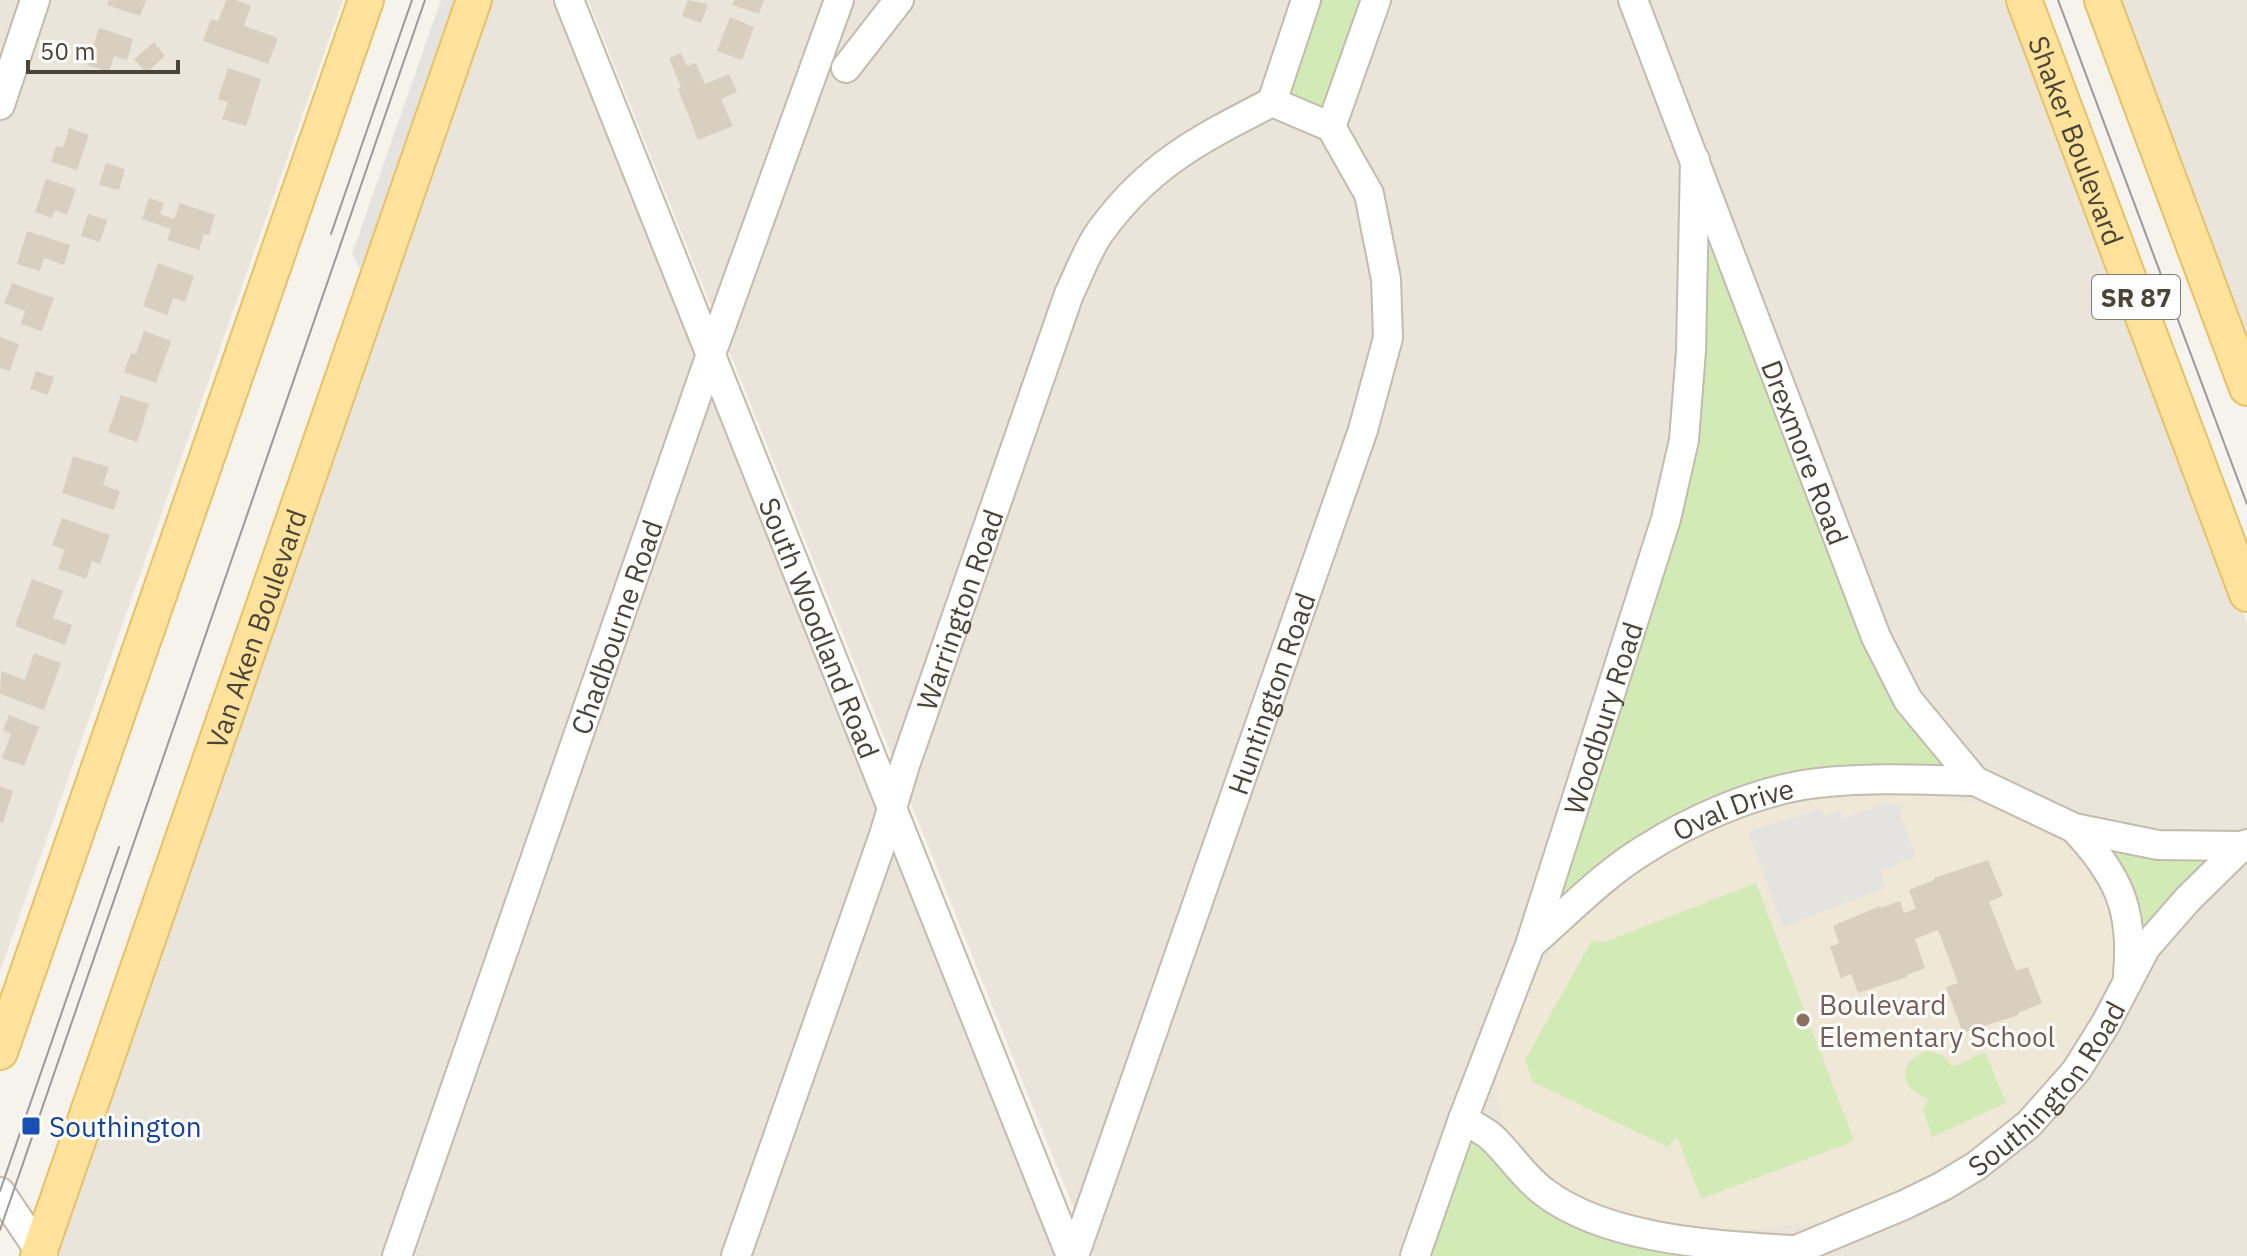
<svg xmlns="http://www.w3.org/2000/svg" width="2247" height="1256" font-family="'IBM Plex Sans',sans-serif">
	<rect width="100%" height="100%" fill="#f6f3ec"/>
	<path fill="#eae5da" d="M0,0H343L0,971Z
		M474,0H570L1071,1256H38Z
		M588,0H2013L2247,623V1256H1093Z
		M2114,0H2247V357Z"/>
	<path fill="#efe8d6" d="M1856,791L1921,793L1989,806L2039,827L2061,841L2084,860L2102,881L2119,931L2114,971L2101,1009L2070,1057L2023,1112L1966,1157L1928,1181L1856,1212L1825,1221L1756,1229H1716L1676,1225L1638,1218L1594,1203L1548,1181L1512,1141L1502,1120L1495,1082L1504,1037L1537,972L1560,941L1581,917L1636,867L1712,825L1774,805L1822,794Z"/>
	<path fill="#d2eab5" d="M1306,0H1376L1331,127L1272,102Z
		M1695,160L1876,637L1975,781L1886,780L1707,817L1530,945L1666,519Z
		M2242,846L2130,952L2092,847Z
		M1756,883L1854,1141L1701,1199L1677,1136L1668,1147L1533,1082L1525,1060L1592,940L1602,943Z
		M1927,1051L1943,1055L1952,1067L1985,1052L2006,1103L1932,1137L1923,1110L1928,1099C1898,1089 1897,1061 1927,1051Z
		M1463,1119L1546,1194L1782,1256H1415Z"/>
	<path fill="#e5e3e0" d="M441,0H459L373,293L352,254Z
		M1878,803L1902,805L1901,816L1916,857L1881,871L1885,888L1783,927L1748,832L1820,809L1824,816L1841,811L1844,818L1878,806Z"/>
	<path fill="#d8cfc1" d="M109,0H146L140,16L107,5Z
		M226,0H236L251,6L244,26L278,38L268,64L203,41L211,19L218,21Z
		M688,0L708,4L701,23L682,16Z
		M734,0H764L759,14L732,5Z
		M730,17L754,27L742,60L717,51Z
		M99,28L133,39L127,60L114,56L109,72L87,65Z
		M154,42L165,56L146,73L134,59Z
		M681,53L687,66L696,63L705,84L729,74L737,92L721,99L733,126L698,140L678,89L681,87L669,58Z
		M228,68L261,79L246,126L222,119L228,102L218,99Z
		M69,128L89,135L77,170L51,162L56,146L63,148Z
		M106,163L125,169L119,190L99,185Z
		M46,179L76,189L67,215L55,210L52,218L35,212Z
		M149,198L164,203L160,214L174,219L180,203L215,215L209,235L204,234L199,250L167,240L171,229L142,219Z
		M88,214L107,220L100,242L81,236Z
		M27,231L70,245L64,265L44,258L40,271L17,264Z
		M158,263L194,276L185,302L173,298L167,315L143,306Z
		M12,283L54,298L42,331L21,324L25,311L4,303Z
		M144,331L171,341L156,383L124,372L131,353L136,354Z
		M0,337L19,344L10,371L0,368Z
		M36,371L54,377L48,395L30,389Z
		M121,395L149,404L137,442L108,432Z
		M73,456L109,467L103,485L120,491L114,510L62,493Z
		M62,518L110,535L100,564L92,561L86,579L58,569L65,550L52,545Z
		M32,579L63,591L53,618L72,625L65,645L15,626Z
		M34,653L61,663L44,710L0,694L1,671L25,680Z
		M9,715L39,727L24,766L2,758L11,734L3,730Z
		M0,786L13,791L3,823L0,822Z
		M1988,860L2003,896L1989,902L2016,971L2028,967L2042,1003L2018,1013V1015L1963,1033L1946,987L1958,983L1938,930L1915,939L1925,968L1907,975V977L1858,993L1851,974L1841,978L1830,947L1839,943L1833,926L1880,906L1881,908L1900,901L1904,913L1916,909L1909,890L1934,880V878Z"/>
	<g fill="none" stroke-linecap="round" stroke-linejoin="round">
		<g stroke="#c2bbae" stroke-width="32">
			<g id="minor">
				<path id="s1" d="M569,0L1071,1256"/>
				<path id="s2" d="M1633,0L1876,637L1908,700L1975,781L2074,828L2158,845L2242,846"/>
				<path d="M846,68L899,0"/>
				<path d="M1272,102L1306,0"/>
				<path d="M0,105L35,0"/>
				<path d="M1331,127L1376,0"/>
				<path d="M2074,828C2118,875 2134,909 2128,974"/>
				<path id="s3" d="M1531,944C1568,912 1603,875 1644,850C1691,820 1748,795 1803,785C1859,776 1918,780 1975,781"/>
				<path d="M1463,1119C1471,1124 1481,1129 1489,1135C1509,1152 1522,1176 1544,1192C1607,1240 1714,1245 1791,1250"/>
				<path d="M0,1192L43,1256"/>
				<path id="s4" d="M397,1256L711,354L839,0"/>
				<path id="s5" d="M736,1256L883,838L905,765L1069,294C1079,274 1087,250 1100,232C1148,165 1200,139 1272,102L1331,127"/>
				<path id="s6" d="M1074,1256L1363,430L1388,338L1386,279L1369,194L1331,127"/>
				<path id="s7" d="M1415,1256L1463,1119L1530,945L1666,519L1684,440L1691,351L1695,160"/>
				<path id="s8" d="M1782,1256L1904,1205L1943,1186L1976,1166L2029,1124L2076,1071L2106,1023L2146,947L2188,899L2242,846L2247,844"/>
			</g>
		</g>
		<g stroke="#e6c16a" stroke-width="38">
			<g id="major">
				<path id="s9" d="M2024,0L2247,594"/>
				<path d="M2102,0L2247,388"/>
				<path d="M0,1052L366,0"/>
				<path id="s10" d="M38,1256L474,0"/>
			</g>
		</g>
		<use href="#minor" stroke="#fff" stroke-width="28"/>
		<use href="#major" stroke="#ffe39c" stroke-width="34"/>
		<path stroke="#9a9a9a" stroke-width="2" d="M2058,0L2247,504
			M331,234L412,0
			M0,1191L119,847
			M0,1230L425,0"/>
	</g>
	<circle fill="#8d6e63" stroke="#fff" stroke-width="3" cx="1803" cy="1020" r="8"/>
	<rect fill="#1a4fb4" stroke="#fff" stroke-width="3" x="21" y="1116" width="20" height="20" rx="4"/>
	<g text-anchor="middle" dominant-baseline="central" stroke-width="6" stroke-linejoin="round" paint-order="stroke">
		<rect fill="#fff" stroke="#817c74" stroke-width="2" x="2092" y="275" width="88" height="44" rx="6"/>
		<g font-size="26" font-weight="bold" fill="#4b4439">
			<text x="2136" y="297">SR 87</text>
		</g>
		<g font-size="28" fill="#4b4439" stroke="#fff">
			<text stroke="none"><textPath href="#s9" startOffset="150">Shaker Boulevard</textPath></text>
			<text stroke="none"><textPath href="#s2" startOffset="484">Drexmore Road</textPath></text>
			<text stroke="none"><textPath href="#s5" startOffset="684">Warrington Road</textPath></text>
			<text stroke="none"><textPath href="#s4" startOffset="666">Chadbourne Road</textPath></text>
			<text stroke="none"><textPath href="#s10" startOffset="664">Van Aken Boulevard</textPath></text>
			<text stroke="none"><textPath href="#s1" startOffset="676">South Woodland Road</textPath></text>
			<text stroke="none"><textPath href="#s6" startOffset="596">Huntington Road</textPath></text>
			<text stroke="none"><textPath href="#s7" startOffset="570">Woodbury Road</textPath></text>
			<text stroke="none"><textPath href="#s3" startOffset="246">Oval Drive</textPath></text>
			<text stroke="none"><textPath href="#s8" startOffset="320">Southington Road</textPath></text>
		</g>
		<g font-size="28" fill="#785e54" stroke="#fff" text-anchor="start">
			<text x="1819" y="1004">Boulevard<tspan x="1819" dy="32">Elementary School</tspan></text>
		</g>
		<g font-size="28" fill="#164399" stroke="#fff" text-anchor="start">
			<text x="49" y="1126">Southington</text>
		</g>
	</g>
	<path d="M28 60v12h150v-12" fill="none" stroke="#4b4439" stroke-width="4"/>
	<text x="40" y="60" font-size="24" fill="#4b4439" stroke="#ffffff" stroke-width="6" paint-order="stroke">50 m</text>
</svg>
